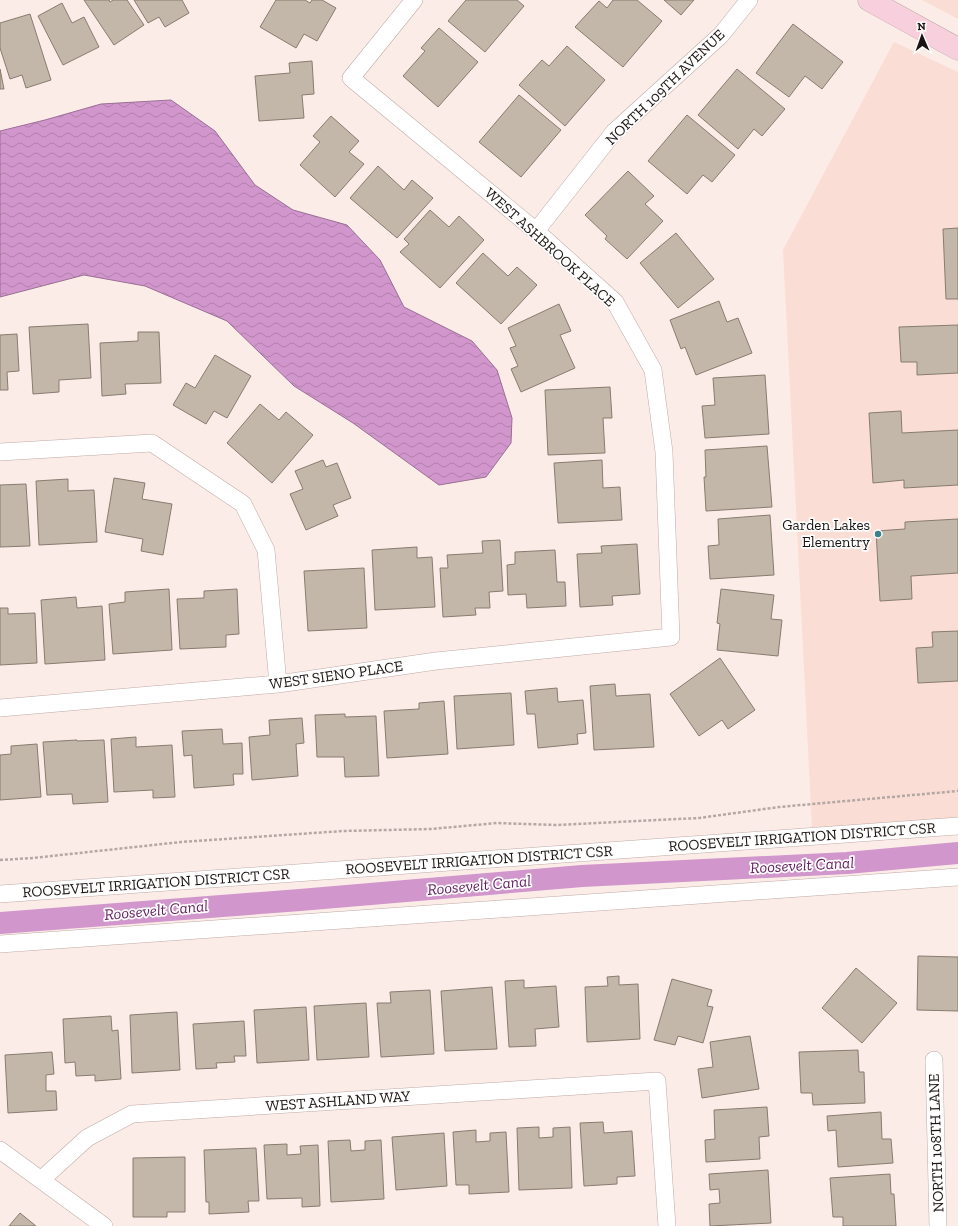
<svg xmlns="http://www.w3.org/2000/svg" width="958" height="1226" font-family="'Zilla Slab',serif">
	<defs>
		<pattern id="water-waves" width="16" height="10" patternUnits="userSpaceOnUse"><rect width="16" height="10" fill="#d196cc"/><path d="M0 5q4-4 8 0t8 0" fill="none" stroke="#b380ae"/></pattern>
	</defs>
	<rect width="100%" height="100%" fill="#fcece7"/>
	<path fill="#faddd5" d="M922,0H958V19Z
		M894,42L958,72V818L812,828L783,250Z"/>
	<path fill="url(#water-waves)" stroke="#9a6f94" d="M171,100L215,131L255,185L293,210L347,225L380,260L404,307L472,341L497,370L512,418L511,443L486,477L439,485L353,423L294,386L227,321L145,286L84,275L0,297V131L45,120L101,104Z"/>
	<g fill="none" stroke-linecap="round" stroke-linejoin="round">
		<path stroke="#d196cc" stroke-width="22" d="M0,923L300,900L582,876L847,863L958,853"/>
	</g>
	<path fill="#c3b7a9" stroke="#877c6f" d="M84,0H109L110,2L113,0H127L144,25L114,45Z
		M134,0H182L189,13L165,27L159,17L148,23Z
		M276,0H305L310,3L312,0H322L336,8L317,41L304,34L296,48L260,27Z
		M466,0H517L524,6L485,52L448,21Z
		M613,0H637L662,21L623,67L575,27L599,1L607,8Z
		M664,0H694L681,15Z
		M62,3L72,23L84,17L99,47L63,65L38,16Z
		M30,14L51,80L26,88L22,75L10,79L0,48V23Z
		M793,24L843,62L822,89L805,76L789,97L756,73Z
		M439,28L478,62L438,107L403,76L425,51L421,48Z
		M567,46L605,80L565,126L519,85L542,60L549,66Z
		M312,61L314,94L302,95L304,118L259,121L255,76L290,73L289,63Z
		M0,69L4,89H0Z
		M737,69L785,109L762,136L754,129L738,149L698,115Z
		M519,95L561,130L521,177L479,142Z
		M687,115L735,155L712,182L703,175L687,194L648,161Z
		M331,116L359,141L349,152L364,164L335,197L300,165L320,142L313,136Z
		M378,166L404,190L412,180L433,198L397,238L350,198Z
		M628,171L654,196L645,204L663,221L627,259L605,239L607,236L585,215Z
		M430,210L449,227L459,216L484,240L440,288L400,252L409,244L404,239Z
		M958,228V299H946L943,229Z
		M676,233L714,279L678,308L640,263Z
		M483,253L508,276L517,267L537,285L501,324L456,283Z
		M719,301L727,322L738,318L752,353L696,375L685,347L681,349L670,320Z
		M559,304L571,331L560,335L575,368L521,392L511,369L518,366L510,348L516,346L508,328Z
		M88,324L91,378L59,380V392L33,394L29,327Z
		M958,325V373L917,375V362H901L899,327Z
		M138,332H159L161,383L125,384L126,394L102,396L100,343L138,341Z
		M17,334L19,371L7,372L8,390H0V335Z
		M215,355L251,376L227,418L214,411L206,424L173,405L186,383L195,388Z
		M765,375L769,434L705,438L702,406L715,405L713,378Z
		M610,387L612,418H603L605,453L548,455L545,390Z
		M260,404L279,420L286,412L313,435L272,483L227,443Z
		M901,411L902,433L958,430V485L904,488V480L873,483L869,413Z
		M767,446L772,507L706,511L704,477H706L705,450Z
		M323,460L326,467L337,463L351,498L333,505L338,516L306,530L290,494L303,489L295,471Z
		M602,460L603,488L620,487L622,520L558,523L554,463Z
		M114,478L145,483L142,499L172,504L163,555L141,551L143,539L105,532Z
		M68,479V491L94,490L97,542L39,545L36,481Z
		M26,484L30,546L0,547V485Z
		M770,515L774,575L710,579L708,546L719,545L718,519Z
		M958,519V573L911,576L912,599L880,601L876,531L905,529V522Z
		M500,540L503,591L489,592L490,608H475L476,615L443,617L440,568H448L447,555L483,553L482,541Z
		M637,544L640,594L612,596L613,605L580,607L577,554L602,553L601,546Z
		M417,547V558L432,557L435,607L375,610L372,550Z
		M555,550L557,582H565L566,606L527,608L526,594L508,595L507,565L515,564V552Z
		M364,568L367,628L308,631L304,571Z
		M169,589L172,650L113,654L109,604L125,602V592Z
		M237,589L239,634L226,635V647L180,649L177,599L204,598V591Z
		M721,589L774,595L771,619L782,620L778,656L717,650L720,624L717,623Z
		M76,597L77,608L102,606L105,660L45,664L41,600Z
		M0,608H8V614L35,613L37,663L0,665Z
		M958,631V681L918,683L916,648L933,647L932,632Z
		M720,658L755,710L728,729L722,720L699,736L670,694Z
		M615,684L616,696L650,694L654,747L594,750L590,686Z
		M557,688L558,702L583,700L586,733L577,734L578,744L538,748L535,714H527L525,691Z
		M511,693L514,745L457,749L454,696Z
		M444,701L448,754L387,758L384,711L419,709V703Z
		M345,714V717L376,716L379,776L345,777L344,757H317L315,715Z
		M302,718L304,743L296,744L298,776L252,780L249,737L270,735L269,720Z
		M222,729L223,744L242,743L243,774H233L234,785L194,788L192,755L184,756L182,731Z
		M136,737V747L172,745L175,797L153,798V790L114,792L111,739Z
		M77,740V741L104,740L108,802L73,804L72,794L47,795L43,742Z
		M37,744L41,797L0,800V755L11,754V746Z
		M918,956L958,957V1011L917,1010Z
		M856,968L897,1003L862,1043L822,1008Z
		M619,976V985L638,984L640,1039L587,1042L585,987L608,986L607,977Z
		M672,979L712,990L707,1006L713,1007L703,1043L678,1036L675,1045L654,1040Z
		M524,980V988L556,986L559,1027L535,1029L536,1046L509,1047L505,981Z
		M492,987L497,1049L445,1051L441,991Z
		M430,990L434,1054L381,1057L377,1003H391L390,992Z
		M366,1003L369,1057L317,1060L314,1006Z
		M306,1007L309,1060L257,1063L254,1010Z
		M177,1012L180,1070L132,1073L130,1015Z
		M111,1016L112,1031L118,1030L121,1079L95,1081V1075L76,1076L75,1062L65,1063L63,1019Z
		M244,1021L246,1056H234L235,1062L216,1063L217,1068L196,1069L193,1024Z
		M750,1036L759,1089L702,1098L698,1069L713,1067L710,1042Z
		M858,1050L859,1072H864L865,1103L813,1105L812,1093H801L799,1052Z
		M52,1052L54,1074L46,1075V1091H56L57,1110L8,1113L5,1055Z
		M767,1107L769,1136L759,1137L760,1159L706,1162L705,1140L715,1139L714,1110Z
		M881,1112L882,1139H891L893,1163L838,1167L836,1130L828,1131L827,1116Z
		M603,1122L604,1133L632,1131L635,1176L617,1177V1184L584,1186L580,1123Z
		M539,1127V1138L553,1137V1128L570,1127L572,1188L519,1190L517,1128Z
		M476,1130V1142L490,1141V1133L506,1132L509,1192L469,1194V1185H456L453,1132Z
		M444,1133L447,1186L396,1190L392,1137Z
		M350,1140L351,1151L365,1150V1141L381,1140L384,1199L331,1202L328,1141Z
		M287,1144V1155L301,1154L300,1146L318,1145L320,1206L302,1207V1198L267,1199L264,1145Z
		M256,1148L259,1201H248L249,1212L209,1214V1202H206L204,1150Z
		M185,1157V1212H167V1217H133V1158Z
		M768,1170L771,1223L710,1226L709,1204L720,1203L719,1189L710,1190L709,1174Z
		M890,1174L891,1194H894L896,1226H843V1217H833L830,1178Z
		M20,1213L36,1226H9Z"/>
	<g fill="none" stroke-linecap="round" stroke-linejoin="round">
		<g stroke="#beaba6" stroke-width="18">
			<path id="street" d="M536,231L614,132L721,35L749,0
				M0,452L152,443L243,504L266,550L278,684
				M0,708L278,684L436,661L671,637L664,452L653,370L615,302L536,231L351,78L414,0
				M0,894L958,826
				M0,944L958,877
				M934,1060L938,1226
				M0,1150L104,1226
				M41,1180L87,1138L132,1114L657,1081L667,1226"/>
		</g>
		<g stroke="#beaba6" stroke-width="23">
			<path id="secondary" d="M869,0L958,49"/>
		</g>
		<path stroke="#b5a8a4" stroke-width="2.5" stroke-dasharray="3 2" stroke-linecap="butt" d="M0,860L33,858L181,842L343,831L431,829L497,823L556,825L699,818L779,807L958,791"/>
		<use href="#street" stroke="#fff" stroke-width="17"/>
		<use href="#secondary" stroke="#f8d0dd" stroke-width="22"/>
	</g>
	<circle fill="#3a8289" stroke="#fdfdfd" stroke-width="1.5" cx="878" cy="534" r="4"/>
	<g text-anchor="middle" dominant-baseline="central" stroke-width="3.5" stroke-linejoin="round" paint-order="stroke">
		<g font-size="15" fill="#1b1412" stroke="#fdfdfd">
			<text transform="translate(665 87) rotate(-44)">NORTH 109TH AVENUE</text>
			<text transform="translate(550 247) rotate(42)">WEST ASHBROOK PLACE</text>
			<text transform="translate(336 675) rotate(-8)">WEST SIENO PLACE</text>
			<text transform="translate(802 837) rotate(-4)">ROOSEVELT IRRIGATION DISTRICT CSR</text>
			<text transform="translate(479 860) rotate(-4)">ROOSEVELT IRRIGATION DISTRICT CSR</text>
			<text transform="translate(156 883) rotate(-4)">ROOSEVELT IRRIGATION DISTRICT CSR</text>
			<text transform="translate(338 1101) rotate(-4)">WEST ASHLAND WAY</text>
			<text transform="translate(936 1143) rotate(-92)">NORTH 108TH LANE</text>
		</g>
		<g font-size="15" fill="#1b1412" stroke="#fdfdfd" text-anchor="end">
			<text x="870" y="525">Garden Lakes<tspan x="870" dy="17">Elementry</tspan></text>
		</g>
		<g font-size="16" font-style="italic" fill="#631d60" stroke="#fdfdfd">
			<text transform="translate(802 865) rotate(-3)">Roosevelt Canal</text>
			<text transform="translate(479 885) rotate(-5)">Roosevelt Canal</text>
			<text transform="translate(156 910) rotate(-5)">Roosevelt Canal</text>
		</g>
	</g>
	<g transform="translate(922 36) rotate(358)" stroke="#fdfdfd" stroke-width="3" paint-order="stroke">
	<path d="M0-3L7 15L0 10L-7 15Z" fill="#1b1412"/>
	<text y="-6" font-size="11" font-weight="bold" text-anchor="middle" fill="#1b1412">N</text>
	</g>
</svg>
